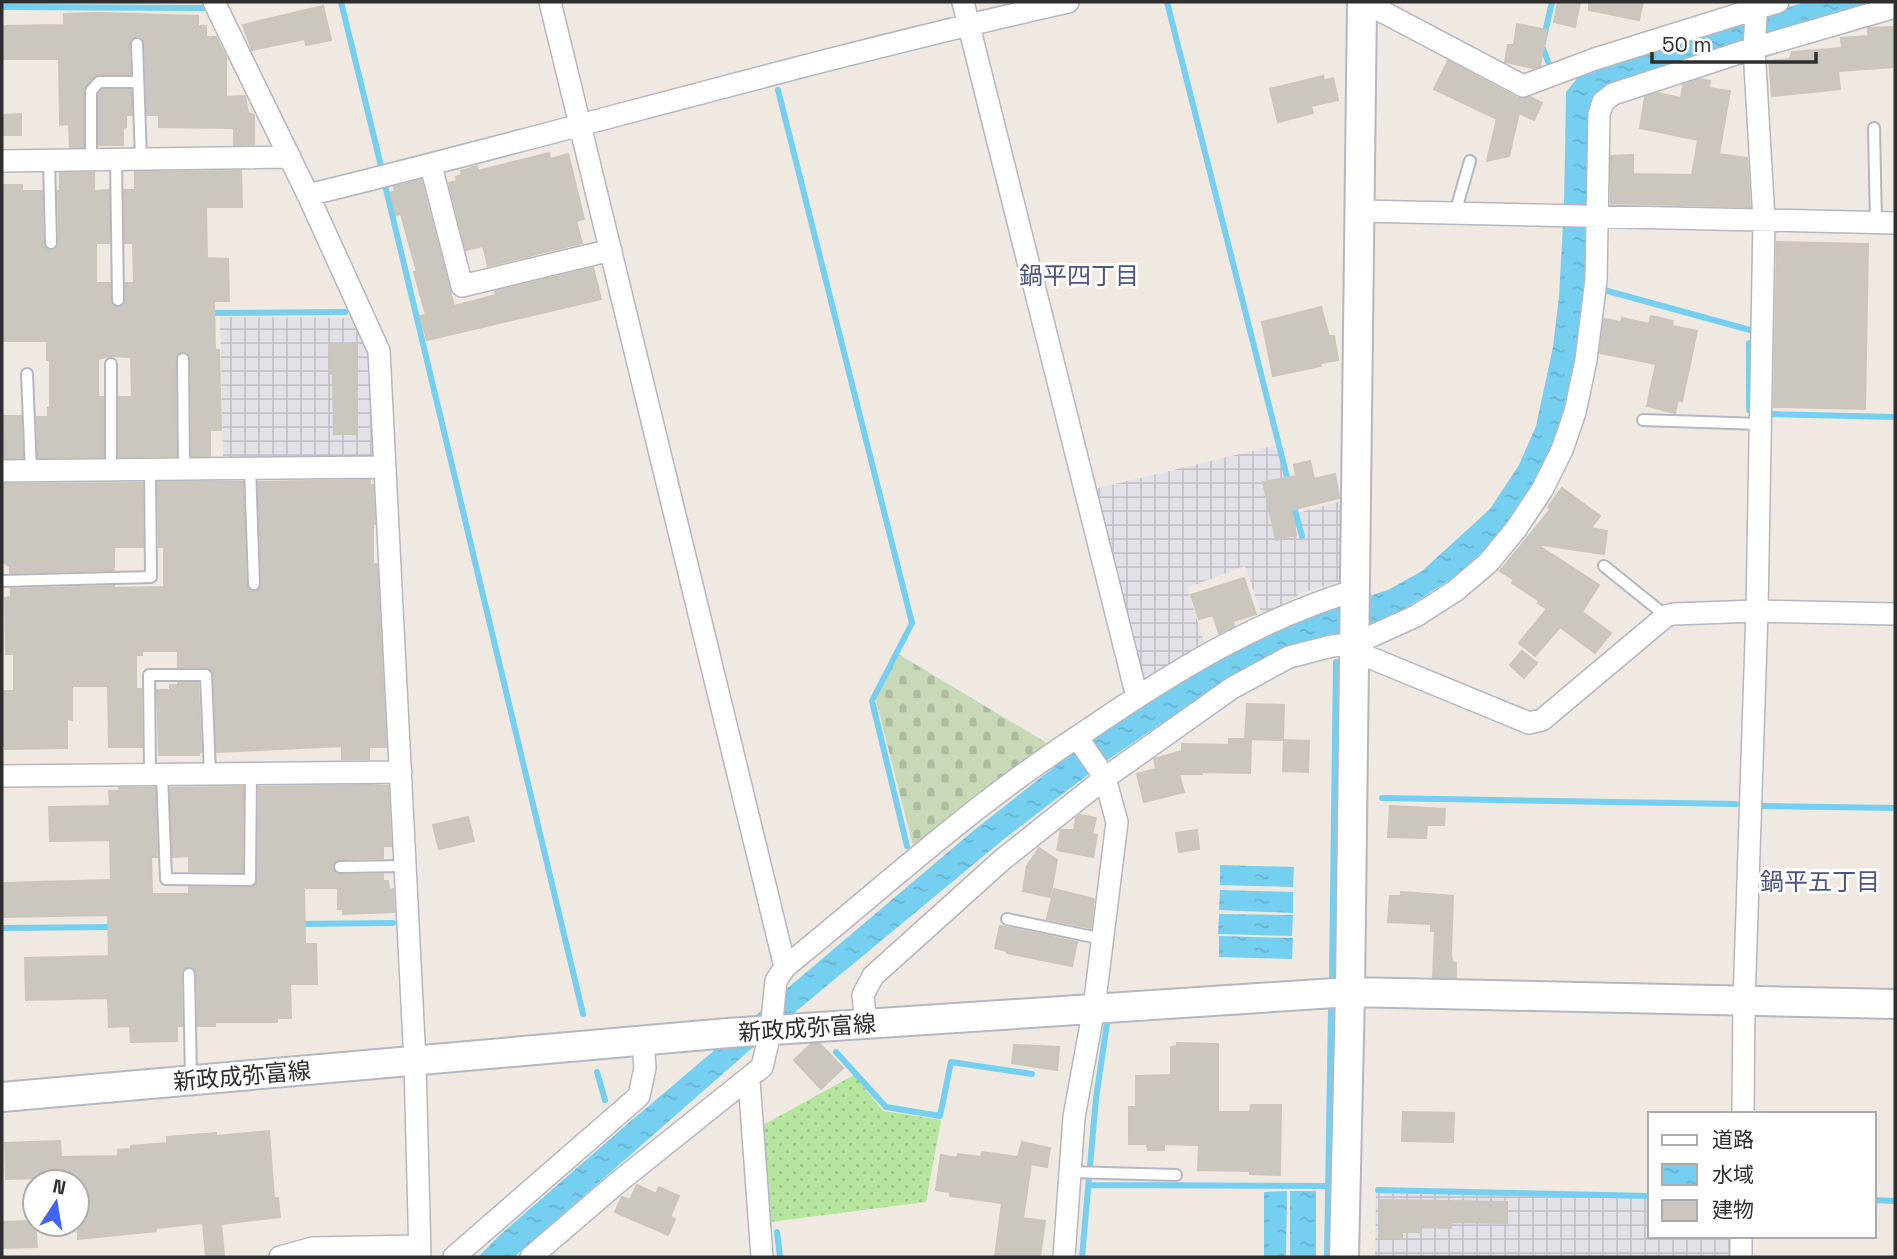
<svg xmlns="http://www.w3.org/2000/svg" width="1897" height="1259" font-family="'Space Grotesk','Noto Sans JP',sans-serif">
	<defs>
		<pattern id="industrial-grid" width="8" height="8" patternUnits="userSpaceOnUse" patternTransform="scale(1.75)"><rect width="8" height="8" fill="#e3e1e8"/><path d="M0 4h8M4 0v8" fill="none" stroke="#c3c1c7"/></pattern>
		<pattern id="grass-dots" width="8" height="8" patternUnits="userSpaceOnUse" patternTransform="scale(1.75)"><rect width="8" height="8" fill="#b6e59e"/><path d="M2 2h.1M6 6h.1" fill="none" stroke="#9dc588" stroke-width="1.8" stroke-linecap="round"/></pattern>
		<pattern id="cemetery-stones" width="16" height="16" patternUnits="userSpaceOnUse" patternTransform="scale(1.75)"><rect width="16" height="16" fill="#c8d9b8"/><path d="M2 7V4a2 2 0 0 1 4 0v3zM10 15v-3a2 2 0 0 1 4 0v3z" fill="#acbb9e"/></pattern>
		<pattern id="water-ripples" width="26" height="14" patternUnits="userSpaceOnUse" patternTransform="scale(1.75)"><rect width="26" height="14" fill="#75cff0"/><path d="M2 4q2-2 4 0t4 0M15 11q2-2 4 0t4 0" fill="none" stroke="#66b2ce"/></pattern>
	</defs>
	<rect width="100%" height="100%" fill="#efe9e1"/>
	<path fill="url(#industrial-grid)" d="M220,317L355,318L370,350L379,457L223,460Z
		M1277,445L1294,514L1342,501L1341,581L1304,592L1262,615L1245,566L1187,588L1206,648L1144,687L1094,489Z
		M1376,1189L1650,1194V1236H1734V1257H1375Z"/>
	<path fill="url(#grass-dots)" d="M854,1075L883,1111L941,1120L926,1202L770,1222L761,1126Z"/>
	<path fill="url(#cemetery-stones)" d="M898,654L1047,743L913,846L876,700Z"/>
	<path fill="url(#water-ripples)" d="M1805,2H1889L1604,91L1592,102L1588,115L1586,266L1573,374L1563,420L1542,473L1494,541L1454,577L1381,624L1281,651L1242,669L1103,763L1004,839L759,1042L514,1257H478L501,1234L625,1126L973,831L1072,753L1212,661L1311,615L1388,590L1422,571L1490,509L1519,465L1536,426L1553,347L1559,297L1564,207L1566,92L1584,70Z
		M1220,865L1294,867L1293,887L1220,885Z
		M1220,890L1293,892V913L1219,910Z
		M1219,914L1293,915L1292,936L1218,934Z
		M1219,936L1293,938L1292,959L1219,957Z
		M1287,1191L1286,1257H1264V1192Z
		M1290,1191H1316V1257H1290Z"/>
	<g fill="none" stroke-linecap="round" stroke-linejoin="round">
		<path stroke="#75cff0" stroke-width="6" d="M341,2L382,170
			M1167,2L1289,485
			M2,7L205,8
			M1551,69L1542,46L1552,2
			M778,90L912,623L872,701L907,846
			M386,189L583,1014
			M1604,290L1750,330
			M207,313L345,312
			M1749,343V410
			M1771,414L1895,417
			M1293,503L1302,536
			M1382,798L1736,804
			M1763,806L1895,808
			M297,924L393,923
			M2,928L115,927
			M1332,977L1336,662
			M836,1052L886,1107L940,1116L951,1062L1032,1074
			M597,1072L605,1100
			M1089,1185L1328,1186
			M1378,1190L1650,1196
			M1874,1200L1895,1201
			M777,1232L780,1257
			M1082,1257L1096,1098L1107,1023
			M1327,1257L1331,1009"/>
	</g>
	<path fill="#cbc7bf" stroke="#cbc5ba" stroke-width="2" d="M1558,2H1580L1575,27L1554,22Z
		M1589,2H1643L1639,20L1589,10Z
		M323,6L331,40L306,45L305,39L252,50L243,25Z
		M98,13L198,16V26H206V37H216L226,57V97L245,96L248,113L254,115V144L234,145V128L159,127V115H147L145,44L143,39L137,36L132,38L129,44L130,74L96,75L85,86L83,91V147H70L69,124L60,125L59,59H2V26L64,25V14Z
		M1517,24L1547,30L1540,66L1533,68L1505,62L1508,45H1514Z
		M1895,27V67L1838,71L1840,89L1772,96L1769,61L1790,59L1792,52L1842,48L1841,38L1868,36V28Z
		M1448,61L1517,98L1530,97L1542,103L1534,120L1519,113L1509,156L1487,161L1497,119L1434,89Z
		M1323,76L1324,81L1333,78L1338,100L1311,106L1313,113L1278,122L1270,89Z
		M1700,79L1710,81L1709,88L1730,91L1719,154L1747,158L1750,207L1611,203V156L1633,155V174L1692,175L1698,140L1640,128L1645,97L1657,93L1681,98L1683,85Z
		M103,90H131L132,115H126V127L123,128V145H99V94Z
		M21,114V135H2V115Z
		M549,153L550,159L568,154L584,219L576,221L582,243L488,266L483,246L466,250L449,183L457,181L456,177L462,175L461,171L477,166L478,171Z
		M241,171L242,207H206L207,258L228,259L229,301H214L215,350H219L221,430H210V456H192L191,359L189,354L184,351L178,353L175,359L176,456L119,457V397H132L131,357L110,356L98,359V397H103V457L38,458L37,417H48V408H50V360H47V341H2V185H22V191H42L43,244L47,250L52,251L58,247L59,243L58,191H60V173H94V191L109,190V243H96V283H110L111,303L119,308L125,303L126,283H134L133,243H125L124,190H135V172Z
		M421,180L454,306L496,295L495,291L593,268L601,299L427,340L420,316L426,315L414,272H417L401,214L396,215L390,193L395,191L394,187Z
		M1777,242L1868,244L1865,409L1774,407Z
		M1321,307L1329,336H1334L1338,360L1321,363V366L1273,376L1262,322Z
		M1651,316L1673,321L1672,326L1697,331L1682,401L1678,400L1675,413L1647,406L1656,364L1600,353L1604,319L1621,322L1622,318L1649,324Z
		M329,345H356L357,434H334L333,374H329Z
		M2,416H21L23,458H4Z
		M1310,461L1314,479L1335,474L1339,498L1291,510L1296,535L1276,540L1263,482L1296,476L1294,465Z
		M370,480V485H373L375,524H373V564H377L386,747H369V759H342V746L217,752L213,671L206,667H178V651H142V655H136V689H141L142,747H109L108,686H72V720L67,719V748L5,749V745H2V691H14V654H6L5,598L11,597V589L114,586V588L164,587V547H159L158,482H243L246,584L250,591L255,592L261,588L262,584L258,482Z
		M142,483L143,547H114V570L10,573V567L2,561V487H4V484Z
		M1562,488L1600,516L1591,528L1607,531L1604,554L1536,544L1599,585L1582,612L1611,633L1595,653L1560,627L1535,656L1519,643L1547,609L1538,603L1540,601L1512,583L1514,580L1500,571L1551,509L1548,507Z
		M1244,578L1256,614L1233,621L1234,626L1219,633L1213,615L1199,619L1191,595Z
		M1522,651L1537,663L1524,678L1510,665Z
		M178,683H198L201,752H199V755H159L157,690H170V685H178Z
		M1247,704L1284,705L1283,740L1245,739Z
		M1229,739H1251L1250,773L1202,772V774H1179L1184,792L1144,802L1137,774L1156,769L1154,759L1182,751V744L1229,745Z
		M1284,740L1309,741L1308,772L1283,771Z
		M370,785L388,786L391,846H383V858L339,859L334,863L332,868L336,873L340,875L383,874V881H388L389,890L393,889L394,912L343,914V909H338V888H304L305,944H316L317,984H290L291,1018H277V1022H215V1026H198L197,974L195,969L190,966L184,968L181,973L182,1026H177V1041L131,1042L130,1026L109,1027L108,998L26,1000L25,958L109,956L108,915L2,917V883L111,880L110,840L50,841L49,807L110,806L109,791H119V788H155L157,857H151L152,894H189V887L250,888L256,885L259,787Z
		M236,787H243L242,872L189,871V856L173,857L170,788Z
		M1390,806L1445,809L1444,825H1427L1426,838L1388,837Z
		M1080,815L1096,818L1092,834L1097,835L1093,857L1057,850L1061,830H1074L1076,818Z
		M468,817L474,841L439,849L433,825Z
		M1197,830L1199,849L1179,852L1176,833Z
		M1039,848L1057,860L1050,897L1023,891L1027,866Z
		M1054,889L1094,899L1091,928L1047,919Z
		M1401,892L1453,896L1451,955L1452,962L1456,963V978L1433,977L1435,931H1431V924L1388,922L1390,896H1401Z
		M1000,926L1077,942L1072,966L1007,953V951L995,948Z
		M1177,1043L1218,1044V1112H1250L1251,1105H1281L1280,1175L1250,1174V1171L1198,1170L1199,1145L1164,1144V1150H1148L1147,1144H1129V1107H1136V1076L1171,1075V1047L1177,1046Z
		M811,1044H820L843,1068L821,1089L794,1060Z
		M1014,1045L1059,1047L1057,1070L1012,1063Z
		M1403,1112L1454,1113L1453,1142L1402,1141Z
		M269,1131L274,1198H278L280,1217L221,1224L224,1255L206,1257L203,1223L156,1228V1231L78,1239L77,1182H72L71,1177L6,1179L5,1143L60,1141L61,1157L118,1156V1150L131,1149V1146L167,1143V1137L216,1133V1136Z
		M1022,1142L1050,1148L1047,1167L1031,1164L1023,1218L1045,1221L1040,1257H995L1002,1203L950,1196V1192L936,1190L941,1155L957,1158L958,1154L981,1157L982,1152L1018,1157Z
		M637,1185L656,1194L659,1187L679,1196L670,1217L675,1219L668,1235L615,1212L622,1197L630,1200Z
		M1380,1200L1507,1202V1223L1451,1222V1228L1419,1227V1232H1402V1238H1379Z
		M35,1221L37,1247L2,1248V1222Z"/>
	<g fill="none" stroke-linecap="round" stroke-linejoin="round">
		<g stroke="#b4b7c1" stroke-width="14">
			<path id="lane" d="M137,44L141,159
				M1874,128L1876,223
				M91,159V91L99,82H138
				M116,159L118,300
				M49,160L51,243
				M1455,213L1470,161
				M183,359L184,469
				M111,364V470
				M27,374L31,471
				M1643,420L1760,424
				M250,468L254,584
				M1604,566L1666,616
				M2,581L151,577L150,470
				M150,774L149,675H206L210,773
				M162,774L166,879L250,880L251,773
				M340,867L405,866
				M1007,919L1103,939
				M189,974L191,1079
				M1071,1172L1176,1175"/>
		</g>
		<g stroke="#b4b7c1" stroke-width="24">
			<path id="street" d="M214,2L308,195L379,351L415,1062L420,1257
				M550,2L785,967
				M963,2L1137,697
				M1364,2L1523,86L1595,59L1778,2
				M2,161L290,157
				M431,166L462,286L611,250
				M308,195C562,133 813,59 1068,2
				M1361,211L1895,223
				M2,471L384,467
				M1354,651L1529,723L1542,720L1666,616L1673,614L1757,611L1895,614
				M2,776L401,772
				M866,1024L863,995L873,976L1002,860L1105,778L1232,688L1289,657L1332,646L1354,644L1416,616L1455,591L1488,563L1516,529L1542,490L1562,450L1575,412L1586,360L1596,280L1599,114L1603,102L1613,94L1754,48L1895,7
				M749,1080L762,1257
				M1743,1114L1744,1002L1757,611L1764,220L1754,48L1757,2
				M280,1257L313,1248L418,1246
				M454,1257L639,1096L645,1068L643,1042
				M531,1257L616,1184L762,1067L771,1030L776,981L785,967C867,901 946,829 1032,768C1057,750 1082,734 1107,717C1186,664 1264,618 1356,590
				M1064,1257L1074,1117L1094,1008L1117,822L1105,778L1077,737
				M1741,1257V1236"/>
		</g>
		<g stroke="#b4b7c1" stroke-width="32">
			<path id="secondary" d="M2,1097L728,1033L1350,992L1895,1004
				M1344,1257L1350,992L1362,2"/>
		</g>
		<use href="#lane" stroke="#fff" stroke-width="10"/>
		<use href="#street" stroke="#fff" stroke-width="21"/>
		<use href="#secondary" stroke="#fff" stroke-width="28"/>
	</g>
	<g text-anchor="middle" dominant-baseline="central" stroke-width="6" stroke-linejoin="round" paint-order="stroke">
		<g font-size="23" fill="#2e2e2e" stroke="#fff">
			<text transform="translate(807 1028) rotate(-4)">新政成弥富線</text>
			<text transform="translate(242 1076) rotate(-5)">新政成弥富線</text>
		</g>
		<g font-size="24" fill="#4d5680" stroke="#fff">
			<text x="1079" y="275">鍋平四丁目</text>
			<text x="1820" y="881">鍋平五丁目</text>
		</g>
	</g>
	<rect width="1897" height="1259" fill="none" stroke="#2e2e2e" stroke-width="7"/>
	<rect x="1648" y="1112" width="228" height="126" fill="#ffffff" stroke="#ababab" stroke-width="2"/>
	<rect x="1662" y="1135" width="35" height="10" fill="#ffffff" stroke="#ababab" stroke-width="2"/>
	<text x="1712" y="1147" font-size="21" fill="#2e2e2e">道路</text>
	<rect x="1662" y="1164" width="35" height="21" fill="url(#water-ripples)" stroke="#ababab" stroke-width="2"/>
	<text x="1712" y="1182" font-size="21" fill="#2e2e2e">水域</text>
	<rect x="1662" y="1200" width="35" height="21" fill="#cbc7bf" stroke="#ababab" stroke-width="2"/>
	<text x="1712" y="1217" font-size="21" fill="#2e2e2e">建物</text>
	<g transform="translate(56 1203) rotate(12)"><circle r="33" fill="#ffffff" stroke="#ababab" stroke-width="2"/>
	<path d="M0-5L12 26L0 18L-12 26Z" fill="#4264fb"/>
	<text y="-10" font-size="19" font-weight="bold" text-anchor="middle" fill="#2e2e2e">N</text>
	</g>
	<path d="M1652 52v10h164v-10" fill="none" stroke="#2e2e2e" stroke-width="3.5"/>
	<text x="1662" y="52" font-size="21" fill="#2e2e2e" stroke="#ffffff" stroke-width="5" paint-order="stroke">50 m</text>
</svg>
